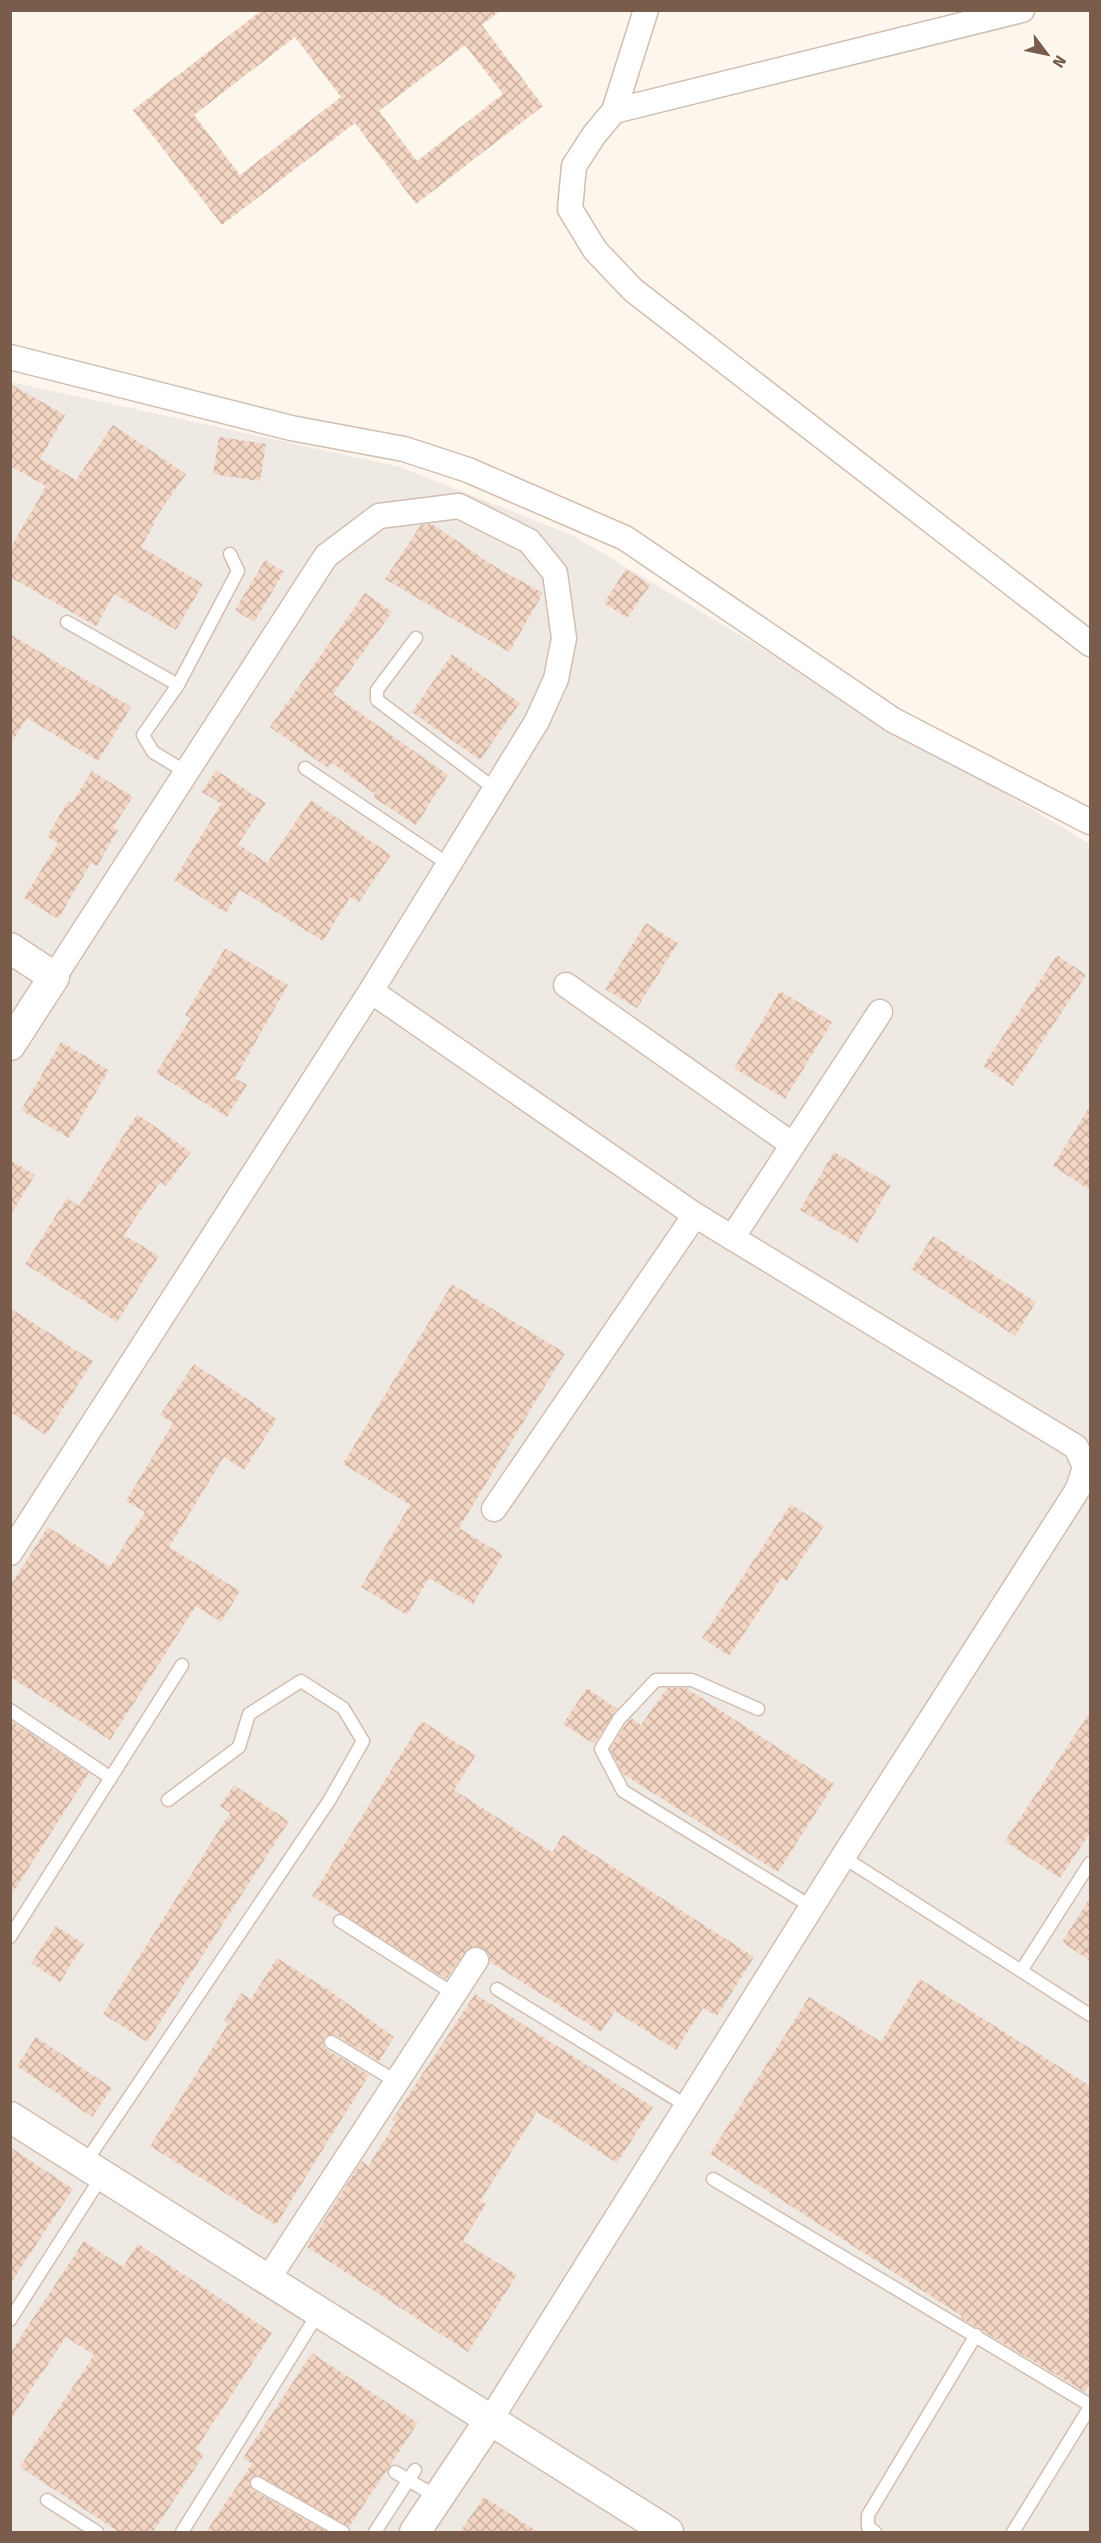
<svg xmlns="http://www.w3.org/2000/svg" width="1101" height="2543" font-family="'Fira Sans',sans-serif">
	<defs>
		<pattern id="building-cross-hatch" width="8" height="8" patternUnits="userSpaceOnUse" patternTransform="scale(1.5)"><rect width="8" height="8" fill="#f3d5c3"/><path d="M0 0l8 8M0 8l8-8" fill="none" stroke="#cab0a1"/></pattern>
	</defs>
	<rect width="100%" height="100%" fill="#fdf6ec"/>
	<path fill="#efe9e4" d="M11,382L400,467L574,536L1090,844V2532H11Z"/>
	<path fill="url(#building-cross-hatch)" fill-rule="evenodd" d="M262,10H501L482,25L543,106L416,204L355,123L222,225L133,110ZM295,37L341,97L240,175L194,115ZM465,45L503,94L417,161L379,111Z
		M10,384L65,415L40,459L76,480L113,425L186,474L152,523L154,524L141,547L203,584L176,630L114,594L96,626L10,577V549L46,486L10,466Z
		M219,437L266,444L260,481L213,474Z
		M432,524L494,566L543,593L509,652L385,579L421,525Z
		M265,560L284,572L254,622L235,610Z
		M626,569L650,585L627,618L604,603Z
		M365,593L392,612L333,694L448,775L416,825L373,797L375,794L332,763L328,768L270,727Z
		M10,634L131,707L98,761L27,718L10,745Z
		M452,654L520,703L480,760L412,712Z
		M216,770L266,803L238,844L267,863L311,800L391,855L359,902L350,897L323,941L240,890L226,913L174,880L221,804L202,792Z
		M92,771L133,797L113,827L118,830L97,866L91,863L58,919L24,898L58,843L47,837L68,801L72,803Z
		M646,923L678,943L637,1008L605,989Z
		M225,948L288,985L235,1078L247,1085L227,1117L156,1073L191,1018L185,1015Z
		M1057,955L1086,975L1013,1086L983,1066Z
		M780,991L832,1022L785,1099L734,1068Z
		M61,1042L109,1070L69,1138L21,1110Z
		M1090,1106V1190L1053,1166Z
		M137,1114L191,1152L166,1186L160,1182L124,1235L159,1256L117,1322L25,1264L67,1198L79,1206Z
		M834,1152L891,1185L857,1243L800,1210Z
		M10,1160L35,1175L10,1216Z
		M933,1236L1036,1302L1015,1336L911,1269Z
		M452,1284L565,1353L459,1528L503,1555L473,1604L429,1578L407,1615L361,1587L410,1505L343,1464Z
		M10,1308L93,1361L46,1435L10,1412Z
		M194,1364L277,1419L244,1470L224,1457L169,1547L240,1591L221,1622L196,1606L110,1740L10,1677V1586L48,1527L110,1567L145,1512L126,1501L173,1423L160,1415Z
		M791,1504L824,1526L787,1581L782,1577L729,1656L702,1638Z
		M587,1688L617,1709L594,1744L563,1724Z
		M667,1688H686L834,1784L778,1872L623,1774L610,1749L626,1724L631,1718L641,1725Z
		M1090,1712V1833L1060,1878L1005,1841Z
		M10,1720L89,1773L10,1897Z
		M422,1721L476,1755L454,1790L552,1852L563,1835L754,1957L717,2016L703,2008L676,2050L615,2011L601,2032L490,1962L489,1954L483,1948H469L446,1979L312,1896Z
		M234,1785L289,1821L147,2042L103,2014L230,1813L220,1806Z
		M1090,1898V1961L1062,1942Z
		M56,1926L84,1944L60,1982L31,1963Z
		M277,1958L330,1991L394,2037L379,2061L335,2035L324,2037L323,2042L326,2049L369,2075L276,2225L150,2146L228,2024L224,2021L241,1993L251,1999Z
		M920,1979L1090,2086V2383L1085,2392L961,2318L962,2316L710,2154L809,1997L881,2042Z
		M475,1994L653,2107L617,2163L537,2112L480,2201L486,2204L463,2241L517,2275L468,2352L307,2247L362,2161L368,2166L396,2122L392,2120Z
		M36,2037L112,2088L92,2117L17,2066Z
		M10,2147L73,2189L10,2284Z
		M84,2241L123,2267L138,2244L272,2333L196,2449L204,2455L153,2532H119L20,2467L94,2355L66,2337L10,2421V2353Z
		M312,2353L418,2423L349,2527L256,2475L249,2482L252,2490L327,2532H206L252,2464L243,2458Z
		M484,2497L538,2532H460Z"/>
	<g fill="none" stroke-linecap="round" stroke-linejoin="round">
		<g stroke="#d1beb0" stroke-width="15">
			<path id="service" d="M67,622L178,685
				M416,638L377,690V700L495,789
				M305,768L448,864
				M186,772L153,752L143,735L178,685L238,571L230,554
				M758,1709L692,1680H656L619,1719L601,1749L623,1791L812,1907
				M10,1710L111,1778
				M843,1857L1090,2015
				M340,1921L454,1994
				M10,1937L182,1665
				M1021,1971L1090,1863
				M497,1989L687,2106
				M331,2042L397,2082
				M85,2163L329,1801L363,1741L343,1708L301,1681L249,1714L239,1747L168,1800
				M713,2179L1090,2405
				M10,2320L102,2176
				M395,2472L437,2497
				M257,2483L343,2532
				M47,2500L97,2532
				M182,2532L319,2312
				M375,2532L415,2470
				M875,2532L868,2527V2515L976,2335
				M1013,2532L1090,2407"/>
		</g>
		<g stroke="#d1beb0" stroke-width="27">
			<path id="minor" d="M646,10L614,111L594,135L574,166L570,209L595,250L633,290L1090,644
				M614,111L1022,10
				M10,357L291,428L404,449L468,470L625,538L893,720L1090,822
				M566,985L793,1145
				M371,991L695,1215L1076,1447L1085,1467L1078,1489L843,1857L490,2420
				M732,1238L880,1012
				M494,1509L695,1215
				M10,1553L371,991L537,721L556,679L564,638L555,573L529,541L459,506L379,516L326,556L54,977
				M268,2279L476,1960"/>
		</g>
		<g stroke="#d1beb0" stroke-width="33">
			<path id="tertiary" d="M10,948L54,977L10,1045
				M10,2117L668,2532
				M415,2532L490,2420"/>
		</g>
		<use href="#service" stroke="#fff" stroke-width="12"/>
		<use href="#minor" stroke="#fff" stroke-width="24"/>
		<use href="#tertiary" stroke="#fff" stroke-width="30"/>
	</g>
	<rect width="1101" height="2543" fill="none" stroke="#7a5c4d" stroke-width="24"/>
	<g transform="translate(1047 54) rotate(122)" stroke="#fffaf3" stroke-width="4.5" paint-order="stroke">
	<path d="M0-4.5L10 22L0 15L-10 22Z" fill="#7a5c4d"/>
	<text y="-9" font-size="16" font-weight="bold" text-anchor="middle" fill="#7a5c4d">N</text>
	</g>
</svg>
